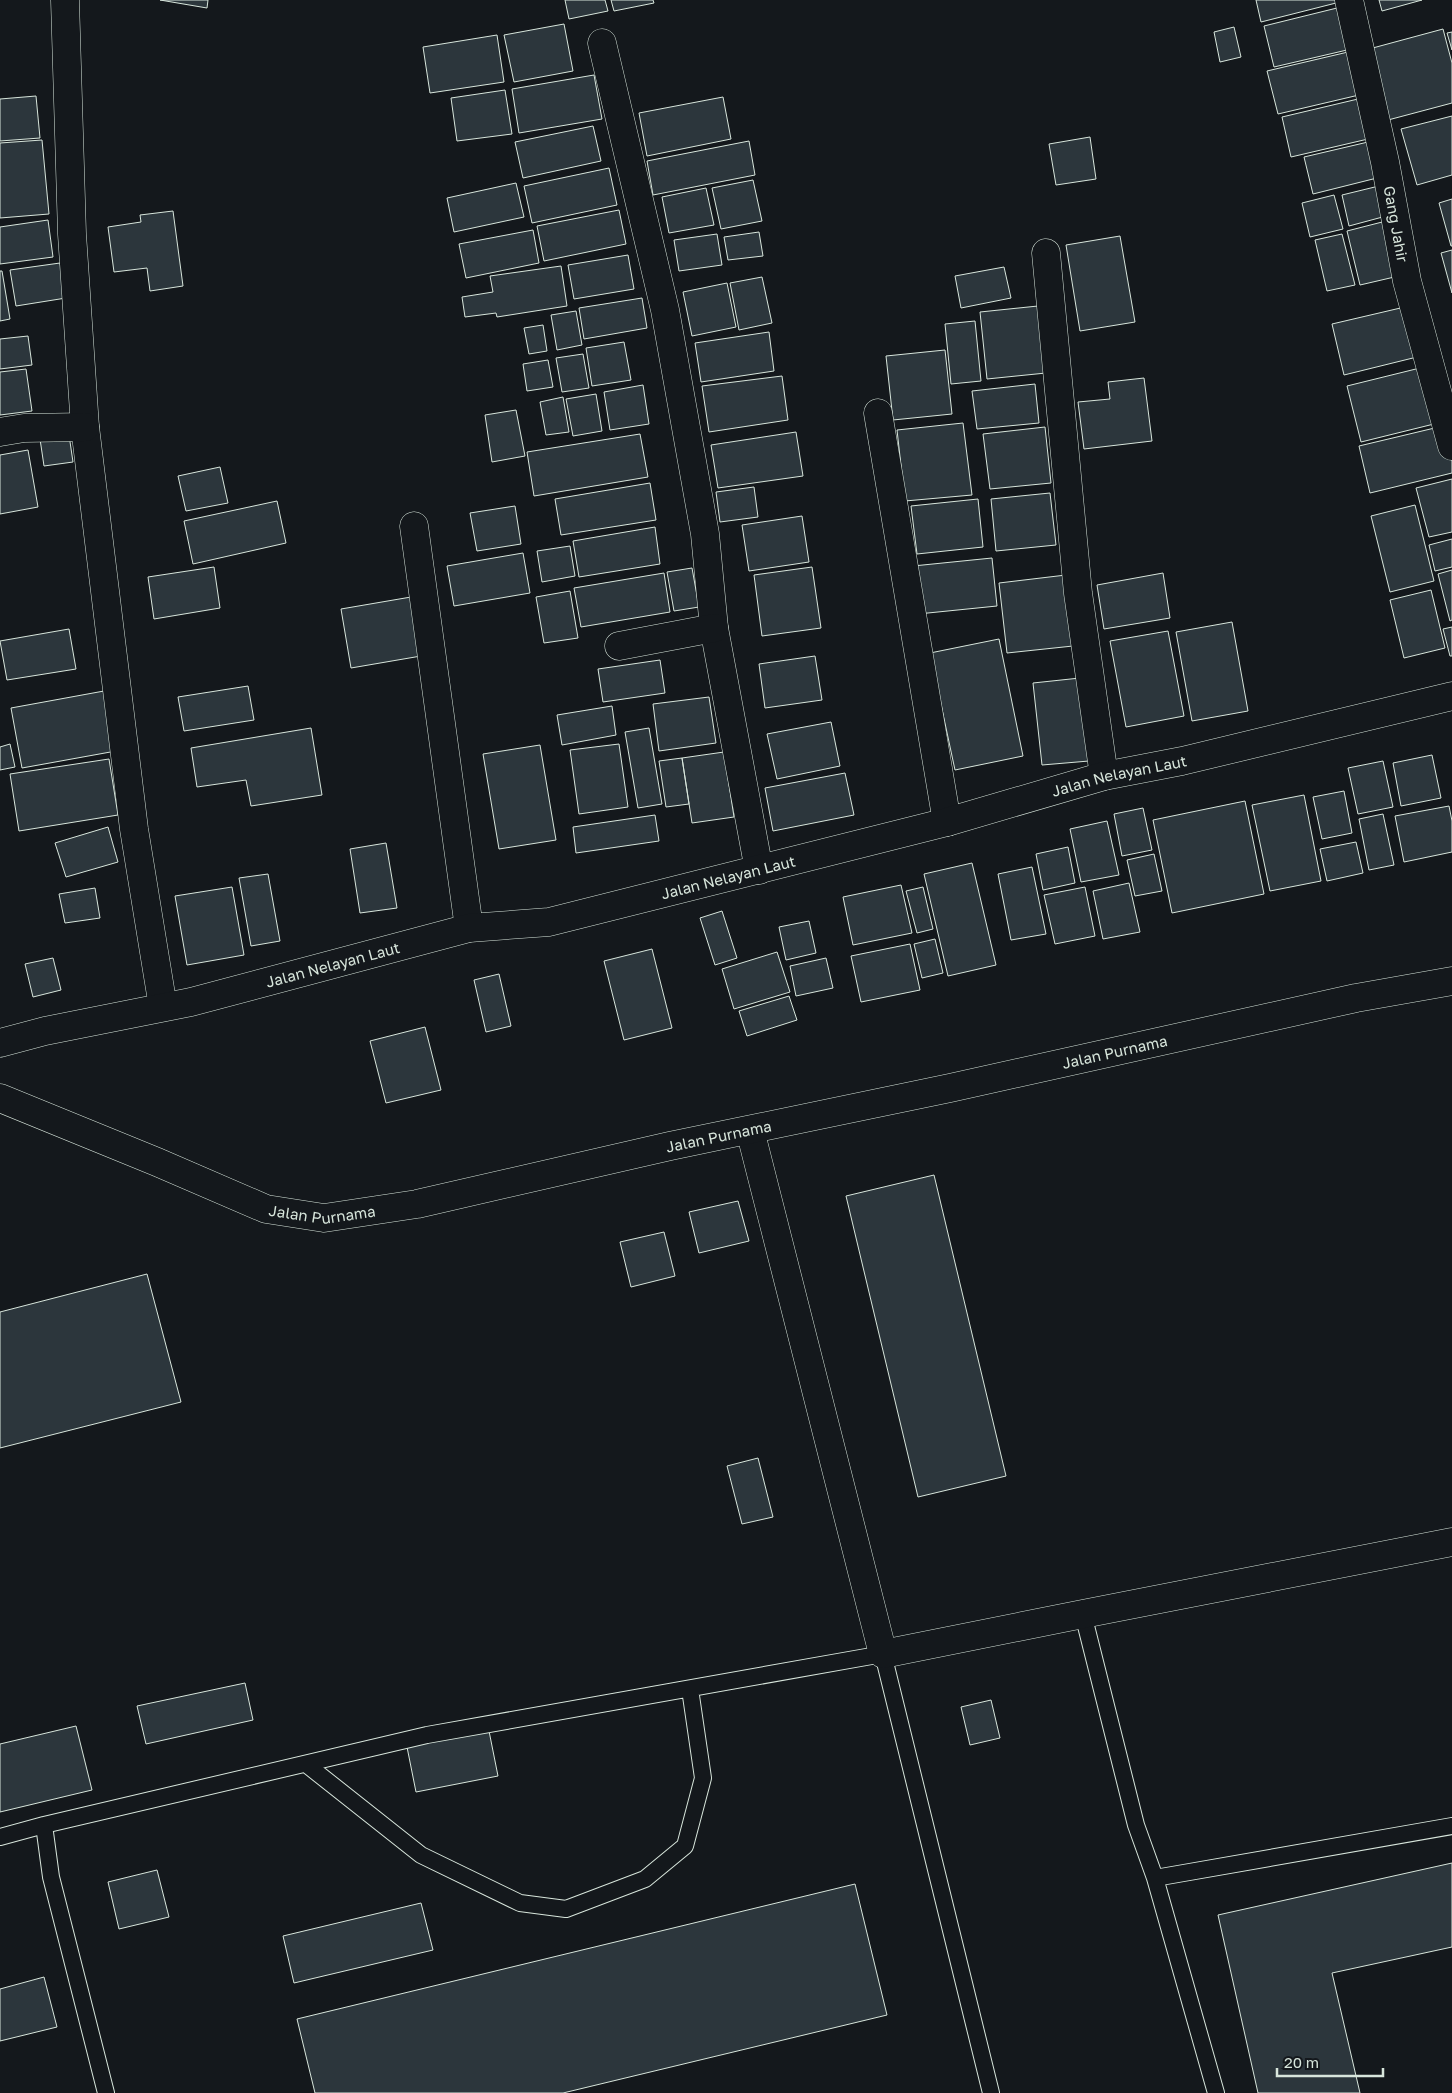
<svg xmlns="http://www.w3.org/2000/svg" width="1452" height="2093" font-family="'Golos Text',sans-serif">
	<rect width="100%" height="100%" fill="#14181c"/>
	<path fill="#2c363c" stroke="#d8e6dc" d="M160,0H208L207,8Z
		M565,0H605L608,11L569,19Z
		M611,0H653L654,3L614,11Z
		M1256,0H1340V2L1261,22Z
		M1379,0H1422L1382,11Z
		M1337,8L1347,50L1274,67L1264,26Z
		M564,24L573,71L514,82L504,35Z
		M1234,27L1241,57L1220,62L1214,32Z
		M1443,29L1452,63V103L1388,120L1369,49Z
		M1452,32V50L1447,33Z
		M497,35L504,82L430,93L423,47Z
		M1348,52L1359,95L1278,114L1267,71Z
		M594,75L602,119L519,133L512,89Z
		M505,90L512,134L457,141L451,98Z
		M36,96L40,138L0,141V99Z
		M723,97L731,139L647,156L639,113Z
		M1358,99L1368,139L1291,157L1282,117Z
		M1452,116V175L1417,185L1401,129Z
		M593,126L601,161L523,178L515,142Z
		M1090,137L1096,179L1056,185L1049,144Z
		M42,140L49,214L0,218V143Z
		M749,141L755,175L653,195L647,161Z
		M1368,142L1377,178L1313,194L1304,157Z
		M609,168L617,205L532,223L524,186Z
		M753,180L762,221L721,229L712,188Z
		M516,183L524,217L454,232L447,198Z
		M1383,185L1390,215L1349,226L1342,195Z
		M706,188L714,225L669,233L662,197Z
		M1334,195L1343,229L1310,237L1302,203Z
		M1452,199V246H1451L1439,203Z
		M619,210L626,244L544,261L537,226Z
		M173,211L183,286L150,291L147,268L114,272L108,227L141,222L140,215Z
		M48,220L53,257L0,264V227Z
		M1390,220L1403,275L1360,285L1347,231Z
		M533,230L539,263L466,278L459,244Z
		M759,232L763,256L728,260L724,237Z
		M717,234L722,265L679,271L674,240Z
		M1342,234L1355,285L1327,291L1315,240Z
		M1120,236L1135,322L1080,331L1066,245Z
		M1452,250V293L1441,253Z
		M628,255L634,289L574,299L568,265Z
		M60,263L66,298L16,306L10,270Z
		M561,266L567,306L497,317L496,313L465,317L462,297L493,292L490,276Z
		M1004,267L1011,298L961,308L955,276Z
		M0,271H2L10,319L0,321Z
		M762,277L772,323L739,330L730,283Z
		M727,283L736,327L692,336L683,292Z
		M642,298L647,328L584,339L579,308Z
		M1038,306L1046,373L987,379L980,312Z
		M1409,306L1421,356L1344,375L1332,324Z
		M576,311L582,345L557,350L551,315Z
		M975,321L981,381L951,384L945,324Z
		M543,325L547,351L529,354L524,328Z
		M769,332L774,371L701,382L695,343Z
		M28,336L32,365L0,369V339Z
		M624,342L631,380L592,386L586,348Z
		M945,350L952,414L893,420L886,356Z
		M583,354L589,388L562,392L556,358Z
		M548,360L553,387L527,391L523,364Z
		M1424,367L1438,423L1361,442L1347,386Z
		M26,369L32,411L0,415V372Z
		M782,376L788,420L709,432L702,386Z
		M1144,378L1152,441L1084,449L1078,402L1110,399L1108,382Z
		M1035,384L1039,423L977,429L972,391Z
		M643,385L649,424L610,430L604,392Z
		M596,394L602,431L573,436L566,399Z
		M563,397L569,432L546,435L540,402Z
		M516,410L525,456L492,462L485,415Z
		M963,423L972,495L905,501L897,430Z
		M1443,426L1452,461V473L1370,493L1359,446Z
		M1045,427L1051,483L990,489L983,434Z
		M796,432L803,476L718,488L711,445Z
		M640,434L648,477L534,496L527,452Z
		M69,435L73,462L44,466L40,439Z
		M28,450L38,507L0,514V455Z
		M220,467L228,503L186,511L178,476Z
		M1452,479V532L1429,537L1416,488Z
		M650,483L656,520L561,535L555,499Z
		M754,487L758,517L720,522L716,492Z
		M1050,493L1056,545L996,551L991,499Z
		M978,499L983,547L917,554L911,506Z
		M277,501L286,543L193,564L184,521Z
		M1415,505L1434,581L1390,592L1371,516Z
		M515,506L521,544L477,551L470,513Z
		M802,516L809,562L749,571L742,525Z
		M655,527L660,564L579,577L573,541Z
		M1452,539V567L1435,571L1429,545Z
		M570,546L575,576L542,582L537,551Z
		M523,553L530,593L454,606L447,566Z
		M992,558L997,606L918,614L913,566Z
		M214,567L220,608L154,619L148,577Z
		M812,567L821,628L762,636L754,575Z
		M692,568L699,607L674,611L667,572Z
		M1452,570V620L1450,621L1438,574Z
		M664,573L670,612L581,627L574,588Z
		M1163,573L1170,618L1104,629L1097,585Z
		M1066,575L1073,646L1007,653L999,583Z
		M1431,590L1445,648L1404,658L1390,600Z
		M570,591L578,638L544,643L536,597Z
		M411,597L421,656L351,668L341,609Z
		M1232,622L1248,711L1192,721L1176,632Z
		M1452,627V656H1450L1443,629Z
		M69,629L76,669L7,680L0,641Z
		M1168,631L1184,716L1126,727L1110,641Z
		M999,639L1023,756L955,770L930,653Z
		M815,656L822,700L765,708L759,664Z
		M660,660L665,693L603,702L598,669Z
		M1080,678L1089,761L1042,765L1033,683Z
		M248,686L254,720L184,731L178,697Z
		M104,691L116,751L22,768L11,708Z
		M709,697L716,743L659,751L653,704Z
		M612,706L616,735L562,745L557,715Z
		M831,722L840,766L777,779L767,734Z
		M311,728L322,795L251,806L246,780L197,787L191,748Z
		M649,728L662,804L638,808L625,732Z
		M10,744L15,767L0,770V747Z
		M619,744L628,807L579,814L570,750Z
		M540,745L556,840L499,849L483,754Z
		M724,752L734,817L692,823L682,758Z
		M1432,755L1441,798L1401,806L1393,763Z
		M682,758L689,804L666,807L659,761Z
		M109,759L118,815L19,831L10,774Z
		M1383,761L1393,807L1358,814L1348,768Z
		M845,773L854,815L773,831L765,788Z
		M1344,791L1352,833L1322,839L1313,797Z
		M1304,795L1321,881L1270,891L1252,805Z
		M1245,801L1264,894L1172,913L1153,820Z
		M1449,806L1452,821V852L1404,862L1395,816Z
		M1143,808L1152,850L1122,856L1114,814Z
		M1383,814L1394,865L1369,870L1359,819Z
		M655,815L659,841L576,853L573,827Z
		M1107,821L1119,875L1081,882L1070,829Z
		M108,827L118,862L66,877L55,843Z
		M1356,842L1363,873L1327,881L1320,849Z
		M386,843L397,908L360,913L350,849Z
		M1068,847L1075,883L1043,890L1036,854Z
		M1154,854L1162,891L1135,896L1127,860Z
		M972,863L996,965L948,976L924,874Z
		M1032,867L1046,934L1011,940L998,874Z
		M268,874L280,941L251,946L239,878Z
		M1129,883L1140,932L1103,939L1093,891Z
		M901,885L912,933L853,945L843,897Z
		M232,887L244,955L187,965L175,896Z
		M923,887L933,929L917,933L906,891Z
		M1085,887L1095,936L1055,944L1044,895Z
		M95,888L100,918L65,923L59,894Z
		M722,911L737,958L715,965L700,918Z
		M809,921L816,953L786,960L779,927Z
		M935,939L943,973L922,978L914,944Z
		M910,944L920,990L861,1002L851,956Z
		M652,949L672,1028L624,1040L604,961Z
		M777,952L790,992L734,1009L722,969Z
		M53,958L61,990L33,997L25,964Z
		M826,958L833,988L796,996L790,966Z
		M499,974L511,1026L486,1032L474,980Z
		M789,996L797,1020L747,1036L739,1011Z
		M425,1027L441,1090L386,1103L370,1041Z
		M934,1175L1006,1476L918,1497L846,1196Z
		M738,1201L749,1241L699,1253L689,1212Z
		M664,1232L675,1276L631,1287L620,1242Z
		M147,1274L181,1402L0,1448V1312Z
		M758,1458L773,1517L742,1524L727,1466Z
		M245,1683L253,1720L146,1744L137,1706Z
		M991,1700L1000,1738L970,1745L961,1707Z
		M76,1726L92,1790L0,1812V1744Z
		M488,1726L498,1776L416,1792L406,1742Z
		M1452,1863V1947L1332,1973L1360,2093H1258L1218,1915Z
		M157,1870L169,1917L119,1929L108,1882Z
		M855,1884L887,2015L563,2093H315L297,2019Z
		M421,1903L433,1950L294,1983L283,1936Z
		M44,1977L57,2027L0,2041V1989Z"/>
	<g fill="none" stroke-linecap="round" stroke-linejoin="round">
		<g stroke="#d8e6dc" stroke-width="18">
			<path id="service" d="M1083,1614L1136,1825L1155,1878L1216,2093
				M306,1764L421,1855L520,1903L566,1909L645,1879L685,1846L703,1778L690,1689
				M0,1837L44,1825
				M1155,1878L1452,1826
				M106,2093L51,1877L44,1825L427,1735L883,1654L991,2093"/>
		</g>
		<g stroke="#d8e6dc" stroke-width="29">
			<g id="minor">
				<path d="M65,0L72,234L85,427L134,829L163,1007"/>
				<path id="s1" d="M1349,0L1385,162L1407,281L1452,446"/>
				<path d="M602,43L665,310L705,534L714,628L759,870"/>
				<path d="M1046,253L1078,593L1104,776"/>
				<path d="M878,413L947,822"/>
				<path d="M0,432L24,428L85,427"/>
				<path d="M414,526L469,928"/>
				<path d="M619,646L714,628"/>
				<path id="s2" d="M0,1043L45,1031L191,1002L469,928L549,922L947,822L1104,776L1182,761L1452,696"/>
				<path d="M750,1130L883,1654L1083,1614L1452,1542"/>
			</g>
		</g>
		<g stroke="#d8e6dc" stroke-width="29">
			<g id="primary">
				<path id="s3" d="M0,1098L157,1162L266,1209L324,1218L417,1204L670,1146L950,1088L1356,998L1452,981"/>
			</g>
		</g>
		<use href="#service" stroke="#14181c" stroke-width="16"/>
		<use href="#minor" stroke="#14181c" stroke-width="28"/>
		<use href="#primary" stroke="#14181c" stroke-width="28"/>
	</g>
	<g text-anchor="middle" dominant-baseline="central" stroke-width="4" stroke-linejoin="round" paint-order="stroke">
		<g font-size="15" fill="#d8e6dc" stroke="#14181c">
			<text stroke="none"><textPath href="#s1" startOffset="229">Gang Jahir</textPath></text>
			<text stroke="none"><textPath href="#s2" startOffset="1152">Jalan Nelayan Laut</textPath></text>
			<text stroke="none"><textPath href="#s2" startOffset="748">Jalan Nelayan Laut</textPath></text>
			<text stroke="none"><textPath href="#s2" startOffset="342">Jalan Nelayan Laut</textPath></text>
			<text stroke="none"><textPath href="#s3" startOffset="1155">Jalan Purnama</textPath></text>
			<text stroke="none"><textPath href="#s3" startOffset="750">Jalan Purnama</textPath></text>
			<text stroke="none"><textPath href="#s3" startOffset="345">Jalan Purnama</textPath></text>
		</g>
	</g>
	<path d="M1277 2068v8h106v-8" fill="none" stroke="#d8e6dc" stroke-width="2.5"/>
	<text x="1284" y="2068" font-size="15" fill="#d8e6dc" stroke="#14181c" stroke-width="4" paint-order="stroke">20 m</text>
</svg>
